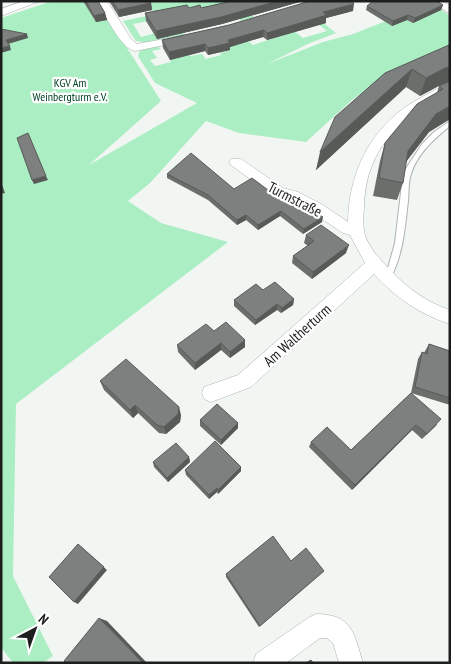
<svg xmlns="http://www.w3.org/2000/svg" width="451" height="664" font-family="'PT Sans Narrow',sans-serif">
	<rect width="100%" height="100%" fill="#f2f6f3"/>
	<path fill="#abeec4" d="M52,1H97L161,101L89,165L197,103L155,83L138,56L140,50L158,46L161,49L152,51L157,58L150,60L155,66L171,62L170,60L189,55L191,56L202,54L206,59L221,55L220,53L230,50L222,41L247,40L253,45L294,31L303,38L327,31L308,16L313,15L336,33L310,43L267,64L323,42L353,34L396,17L439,8L450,16V47L374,84L352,100L306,142L239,133L206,121L150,183L128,201L161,223L228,242L16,404L13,576L53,656L43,663H13L1,647V18Z
		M110,1H260L252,14L254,17L241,21L228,6L133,24L141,37L179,27L185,35L149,43L136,41L123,21L155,14L152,10L146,11L139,2Z"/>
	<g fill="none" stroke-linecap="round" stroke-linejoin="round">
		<g stroke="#aeb1af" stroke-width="2">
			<path id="service" d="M450,121V126C434,139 417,154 411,174C408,182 409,192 408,201C405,228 403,255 390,279H384L383,277L388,268L395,243L403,175L407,167L422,144L434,132Z"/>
		</g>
		<g stroke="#aeb1af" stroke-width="1">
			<path id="minor" d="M24,1H40L1,16V9Z
				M97,1H107L131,39L137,44L185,35L191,38L185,41L135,51C120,48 105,14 97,1Z
				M431,1H443L450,6V14Z
				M450,84V93C401,116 365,149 364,207C363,219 362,233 369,244C375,255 385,264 393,273C409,289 428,303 450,310V324C419,314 396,298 374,274L251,387L211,402L204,399L202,393L204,387L238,375L365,263L350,235L343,233L313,213L288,200L273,196L231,165L229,162L231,159H241L283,188L298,192L323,205L348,222C349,168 374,122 422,97C431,92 440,87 450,84Z
				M316,614C352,614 354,633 363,663H339L333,643L327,638H320L286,663H253L256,654L308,618Z"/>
		</g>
		<use href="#service" fill="#fff" fill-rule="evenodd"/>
		<use href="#minor" fill="#fff" fill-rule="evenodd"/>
	</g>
	<path fill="#6c6e6c" d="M83,1H98L105,13L107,20L96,22Z
		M109,1H150L151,3L152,10L119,17Z
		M232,1H303L222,24L157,39L146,21L145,13L189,8H201Z
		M443,5L441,10L413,23L407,20L392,26L366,10L367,6Z
		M353,11L326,18V23L267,40L263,37L230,47V50L208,55L205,51L170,60L163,48L162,40L229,25Z
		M449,45L450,119L429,132L406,162L403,183L397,200L373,196L380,161L385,143L437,93L439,86L420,96L406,87L316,170L335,117Z
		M167,174L234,189L272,193L322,222L303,234L280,216L258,230L246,220L237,225L208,200L167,178Z
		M306,235L346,253L312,279L292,263L293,256L308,246L304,243Z
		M263,290L294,299L293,305L281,313L277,310L255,325L234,306V300Z
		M214,331L245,340V347L230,358L221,350L195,370L178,352L177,345Z
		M429,344L450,351V405L411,393L418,359L422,352L424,353L425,351Z
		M100,381L181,415L180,422L166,434L159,433L138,413L133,418L104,390Z
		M411,393L437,425L422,439L412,430L352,490L309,447L311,442L351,450Z
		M200,420L238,428L221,445L200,426Z
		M189,457L190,462L168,482L154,467L153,462Z
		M241,467V471L218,494L217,492L209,499L186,475L185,470Z
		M291,561L324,571L259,627L226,577V574Z"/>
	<path fill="#585a58" d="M278,1H303L222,24L157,39L156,31Z
		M151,3L152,10L119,17L118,10Z
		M354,4L353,11L326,18V23L267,40V33L323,12Z
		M443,5L441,10L413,23L415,18Z
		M105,13L107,20L96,22L94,16Z
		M408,15L407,20L392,26L393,21Z
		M264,30L263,37L230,47V50L208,55V48L228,40Z
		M27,34L28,38L8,44L6,40Z
		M205,44V51L170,60L169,52Z
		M10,46L11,50L1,53V48Z
		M450,67V83L438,86L420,96L426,78L445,68Z
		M412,69L406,87L316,170L320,152Z
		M450,106V119L429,132L401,168L408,151L436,114Z
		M46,176L48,180L34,184L32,180Z
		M1,182L5,193L1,194Z
		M281,211L280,216L258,230V225Z
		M246,215V220L237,225V220Z
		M323,217L322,222L303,234L304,229Z
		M349,245L346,253L312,279L313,272Z
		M294,299L293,305L281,313L282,308Z
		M277,304V310L255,325L256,320Z
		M245,340V347L230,358V352Z
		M221,343V350L195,370V363Z
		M135,405L138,413L133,418L130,410Z
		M179,407L181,415L180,422L166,434L164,427Z
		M238,423V428L221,445V440Z
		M416,425L412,430L352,490L355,485Z
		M189,457L190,462L168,482L167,478Z
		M241,467V471L218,494V490Z
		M217,488V492L209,499V495Z
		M78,544L107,570L78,604L74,602Z
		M99,618L107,621L147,663H143Z"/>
	<path fill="#7d807e" stroke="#585a58" d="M86,1H98L105,13L94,16Z
		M112,1H150L151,3L118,10Z
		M232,1H278L221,17L156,31L145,13L187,5L189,8L200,5L201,8Z
		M310,1H352L354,4L323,12L327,15L267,33L264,30L228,40L230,43L208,48L205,44L169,52L162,40L229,25Z
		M373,1H437L443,5L415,18L408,15L393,21L367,6Z
		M1,29L27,34L6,40L10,46L1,48Z
		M449,45L450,67L445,68L426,78L412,69L320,152L335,117L385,73Z
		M450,81V106L436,114L408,151L403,183L379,178L385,143L417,104L443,89L439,86Z
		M28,133L46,176L32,180L17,138Z
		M191,153L234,189L252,178L272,193L288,197L323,217L304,229L281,211L258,225L246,215L237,220L208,195L167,174Z
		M321,225L349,245L313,272L293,256L314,241L306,235Z
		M275,282L294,299L282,308L277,304L256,320L234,300L256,284L263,290Z
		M226,322L245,340L230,352L221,343L195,363L177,345L206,324L214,331Z
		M429,344L450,351V398L415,387L422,352L427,354Z
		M126,359L179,407L178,414L164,427L157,425L135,405L130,410L100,381Z
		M411,393L441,419L427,434L416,425L355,485L311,442L327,427L351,450Z
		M217,404L238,423L221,440L200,420Z
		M215,441L241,467L218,490L217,488L209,495L185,470Z
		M176,443L189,457L167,478L153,462Z
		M273,536L291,561L306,548L324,571L260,626L226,574Z
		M78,544L104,567L74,602L49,577Z
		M99,618L143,663H66L64,661Z
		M311,660L313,663H306Z"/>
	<g text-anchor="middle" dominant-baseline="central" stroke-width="4.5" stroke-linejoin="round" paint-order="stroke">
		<g font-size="12" fill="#004123" stroke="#fff">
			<text x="70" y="82">KGV Am<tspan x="70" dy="14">Weinbergturm e.V.</tspan></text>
		</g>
		<g font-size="15" fill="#1d1e1e" stroke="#fff">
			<text transform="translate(295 199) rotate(27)">Turmstraße</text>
			<text transform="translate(297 335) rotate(-42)">Am Waltherturm</text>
		</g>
	</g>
	<rect width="451" height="664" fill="none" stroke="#1d1e1e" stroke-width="5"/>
	<g transform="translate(35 629) rotate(41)" stroke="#ffffff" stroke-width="4" paint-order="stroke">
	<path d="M0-4L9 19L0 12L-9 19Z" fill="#1d1e1e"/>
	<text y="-8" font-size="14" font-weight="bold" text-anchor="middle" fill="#1d1e1e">N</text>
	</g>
</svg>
